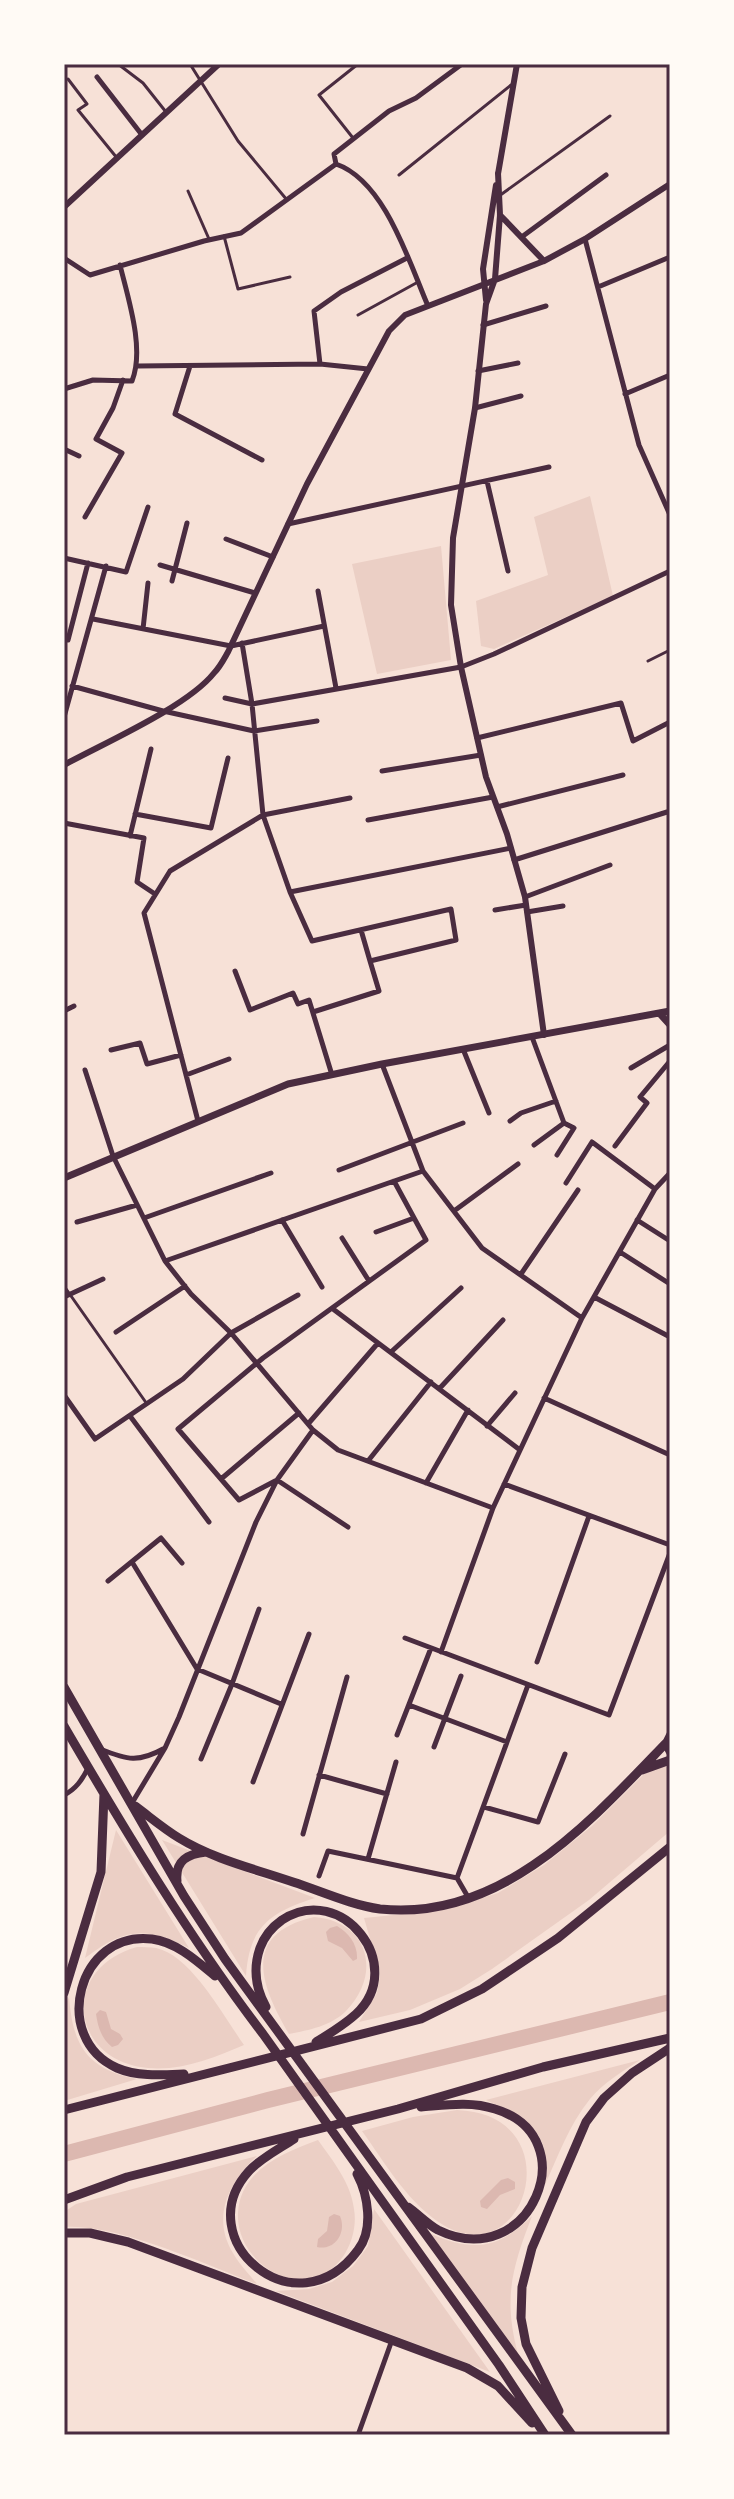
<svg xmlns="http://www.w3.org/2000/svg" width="734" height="2499" font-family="Bitter,serif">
	<rect width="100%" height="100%" fill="#f7e1d7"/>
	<path fill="#ebcfc5" d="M590,496L613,596L494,649L481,646L476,601L548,575L534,517Z
		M441,546L451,660L377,674L352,564Z
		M670,1760V1831L589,1900L492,1969L460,1989L410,2010L359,2022L377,1993L380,1973L364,1918L444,1910L498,1893L544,1865L592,1826L644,1774Z
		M116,1830L189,1948C144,1926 125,1928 85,1958Z
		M162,1840L315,1898C271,1912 249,1926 246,1976Z
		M314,1917C368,1921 383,1973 346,2011C331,2026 309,2030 289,2034C261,1986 240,1934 314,1917Z
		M137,1947C143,1947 150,1947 156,1948C191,1955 224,2017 244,2045C214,2058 182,2071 148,2068C70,2061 59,1969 137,1947Z
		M69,1997C73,2045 86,2069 137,2079L64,2101V2008Z
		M640,2060C623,2071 603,2083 590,2099C569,2125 558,2156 545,2185C553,2133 529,2119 486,2100Z
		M457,2110C575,2114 526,2283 437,2221C405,2198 385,2163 362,2131L413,2117Z
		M318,2140C333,2161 351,2183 354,2209C359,2238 341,2274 309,2279C271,2284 236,2249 238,2213C240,2171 282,2153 318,2140Z
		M257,2156C229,2182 211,2217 233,2253C239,2264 249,2274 257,2284C206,2265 117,2223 64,2227V2212L76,2204Z
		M374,2209L490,2372L276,2291L309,2289L332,2282L353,2266L368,2246Z
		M532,2216C512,2268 503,2298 518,2354L429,2233C472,2252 498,2250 532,2216Z"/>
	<path fill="#dcb8b0" d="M337,1926C349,1933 358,1945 357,1959L353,1961L342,1948L328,1941L326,1932L330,1928Z
		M100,2010L106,2012L111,2029L120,2034L123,2039L118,2045L112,2047C101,2038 98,2027 96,2014Z
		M508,2178L515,2182V2189L500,2195L487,2209L481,2207L480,2201L501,2180Z
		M334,2214L340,2216C347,2232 335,2251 317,2247L318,2239L327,2231L329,2217Z"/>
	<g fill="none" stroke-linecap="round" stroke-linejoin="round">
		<path stroke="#dcb8b0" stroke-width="16" d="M64,2154L268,2100L670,2002"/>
		<path stroke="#4a2c40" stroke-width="3" d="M118,64L143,83L166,112
			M190,64L238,141L287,200
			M68,79L87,104L78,110L117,158
			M353,138L319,95L358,64
			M399,175L511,85
			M188,191L209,239
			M499,196L610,116
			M224,236L238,289L290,277
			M358,315L418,282
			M648,661L670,650
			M64,1286L147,1404"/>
		<path stroke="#4a2c40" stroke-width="5" d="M97,77L142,135
			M336,164L334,154L389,111L416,98L462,64
			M523,236L606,175
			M585,239L639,445L670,515
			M64,258L90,275L204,241L241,233L336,164C385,181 409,262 428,306
			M598,287L670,257
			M483,325L546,306
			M320,364L314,311L341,292L407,258
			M138,366L320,364L368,369
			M190,366L175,414L262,460
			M478,371L518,363
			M64,389L93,380L132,381C145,349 128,298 120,265
			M625,394L670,375
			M475,408L521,396
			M64,449L79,456
			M487,481L508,571
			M85,517L122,453L96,439L113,408L123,380
			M288,524L549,467
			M226,539L273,557
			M64,558L126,572L148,507
			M160,565L255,593
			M172,581L187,523
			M318,591L336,688
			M93,619L231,646L324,626
			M143,629L148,583
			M64,639L68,640L88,563
			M242,643L252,704L263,815L290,892L312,941L451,909L456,940L370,961L379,991L313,1012
			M72,686L163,711L254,731L317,721
			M225,698L252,704L461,667L494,654L670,571
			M64,717L106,566
			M477,738L621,703L633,741L670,722
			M382,771L481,755
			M497,807L623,775
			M135,814L211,828L228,758
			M368,820L493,797
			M64,823L144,838L137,882L155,894
			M130,836L151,749
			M514,860L667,812
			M290,892L511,848
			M525,897L610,865
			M495,910L526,905
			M527,912L563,906
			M361,930L370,961
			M235,971L250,1010L293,993L298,1004L309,1000L332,1075
			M64,1011L74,1006
			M532,1037L564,1123L534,1145
			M463,1049L489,1113
			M111,1050L140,1043L147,1064L181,1055
			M382,1064L423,1171L482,1248L582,1318
			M631,1068L670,1045
			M85,1070L113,1156L165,1261L191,1294L231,1333L313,1430L338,1450L493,1508
			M186,1075L229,1059
			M198,1121L144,913L170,871L263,815L350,798
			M510,1121L521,1113L556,1101
			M615,1146L647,1103L640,1097L670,1061
			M557,1155L574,1128L564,1123
			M339,1170L463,1123
			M566,1183L592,1142L655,1189
			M454,1211L518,1164
			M144,1218L271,1173
			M282,1220L322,1287
			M637,1220L670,1241
			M77,1222L137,1205
			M376,1232L414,1218
			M342,1238L369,1281
			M620,1252L670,1284
			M165,1261L423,1171
			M521,1274L578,1190
			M64,1297L103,1279
			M594,1297L670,1337
			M333,1309L520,1450
			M116,1332L185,1286
			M391,1352L461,1288
			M439,1389L503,1320
			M64,1395L95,1439L183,1379L231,1333L298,1295
			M544,1398L670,1455
			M130,1416L209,1522
			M308,1424L378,1343
			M487,1426L515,1393
			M368,1461L431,1382
			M221,1479L299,1413
			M426,1483L468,1410
			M504,1484L670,1545
			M348,1527L277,1480L239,1500L178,1429L263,1358L426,1240L394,1181
			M132,1562L197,1669L281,1704
			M108,1581L161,1538L182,1563
			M405,1638L609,1715L670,1553
			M441,1652L493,1508L582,1318L655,1189L670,1173
			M537,1662L589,1516
			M409,1705L507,1742
			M397,1735L431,1648
			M434,1747L461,1676
			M165,1748L179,1717L256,1522L277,1480L313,1430
			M100,1749C128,1760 138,1763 165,1748L132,1803
			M201,1759L232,1684L259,1609
			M319,1775L387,1794
			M253,1782L309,1634
			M64,1795C76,1789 82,1780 88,1768
			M484,1807L538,1822L565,1754
			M303,1834L347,1677
			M368,1859L396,1762
			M319,1876L328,1851L457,1878
			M468,1897L457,1878L528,1685
			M358,2435L392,2340"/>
		<path stroke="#4a2c40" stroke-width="6" d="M498,173L500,215L495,279L486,304L475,408L453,538L451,605L461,667L486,777L507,834L525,897L544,1035
			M498,174L517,64
			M64,207L219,64
			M500,215L544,261
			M486,300L483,269L496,185
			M64,765C104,743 187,707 214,673C220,667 224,659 228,652L307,484L389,331L405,315L544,261L585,239L670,184"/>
		<path stroke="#4a2c40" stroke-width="7" d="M660,1014L670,1025
			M64,1178L288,1084L382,1064L670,1011
			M670,1734L665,1744L670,1753"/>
		<path stroke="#4a2c40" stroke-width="9" d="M64,1687L184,1896L225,1959L572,2435
			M64,1726C126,1832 189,1937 263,2034L499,2365L545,2435
			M642,1770L670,1760
			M135,1806C150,1817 164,1829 179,1838C213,1859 255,1869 293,1882C321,1891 351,1905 380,1909C501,1922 590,1822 665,1744
			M177,1881C175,1860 188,1854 206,1852
			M64,1993L101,1872L104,1794
			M266,2007C256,1989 253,1968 260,1948C264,1937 272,1927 282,1920C342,1881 408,1966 356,2014C344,2025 329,2034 316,2042
			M184,2074C162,2075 138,2077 117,2068C50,2038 78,1930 152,1939C176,1942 197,1961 215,1976
			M64,2110L421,2019L482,1989L558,1938L670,1847
			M294,2139C279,2149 261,2158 249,2171C187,2239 296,2334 358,2250C374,2229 368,2195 357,2174
			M64,2200L127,2177L398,2109L543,2067L670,2038
			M408,2207C418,2214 427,2224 438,2230C530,2275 588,2137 495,2109C471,2101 446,2105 421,2107
			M64,2233H90L128,2242L467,2368L498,2386L532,2423
			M559,2411L526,2344L521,2318L522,2287L532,2248L586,2122L604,2098L632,2073L670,2048"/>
	</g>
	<rect width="734" height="2499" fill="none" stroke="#fffaf5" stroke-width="132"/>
	<rect x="66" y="66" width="602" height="2367" fill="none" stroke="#4a2c40" stroke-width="3"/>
</svg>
